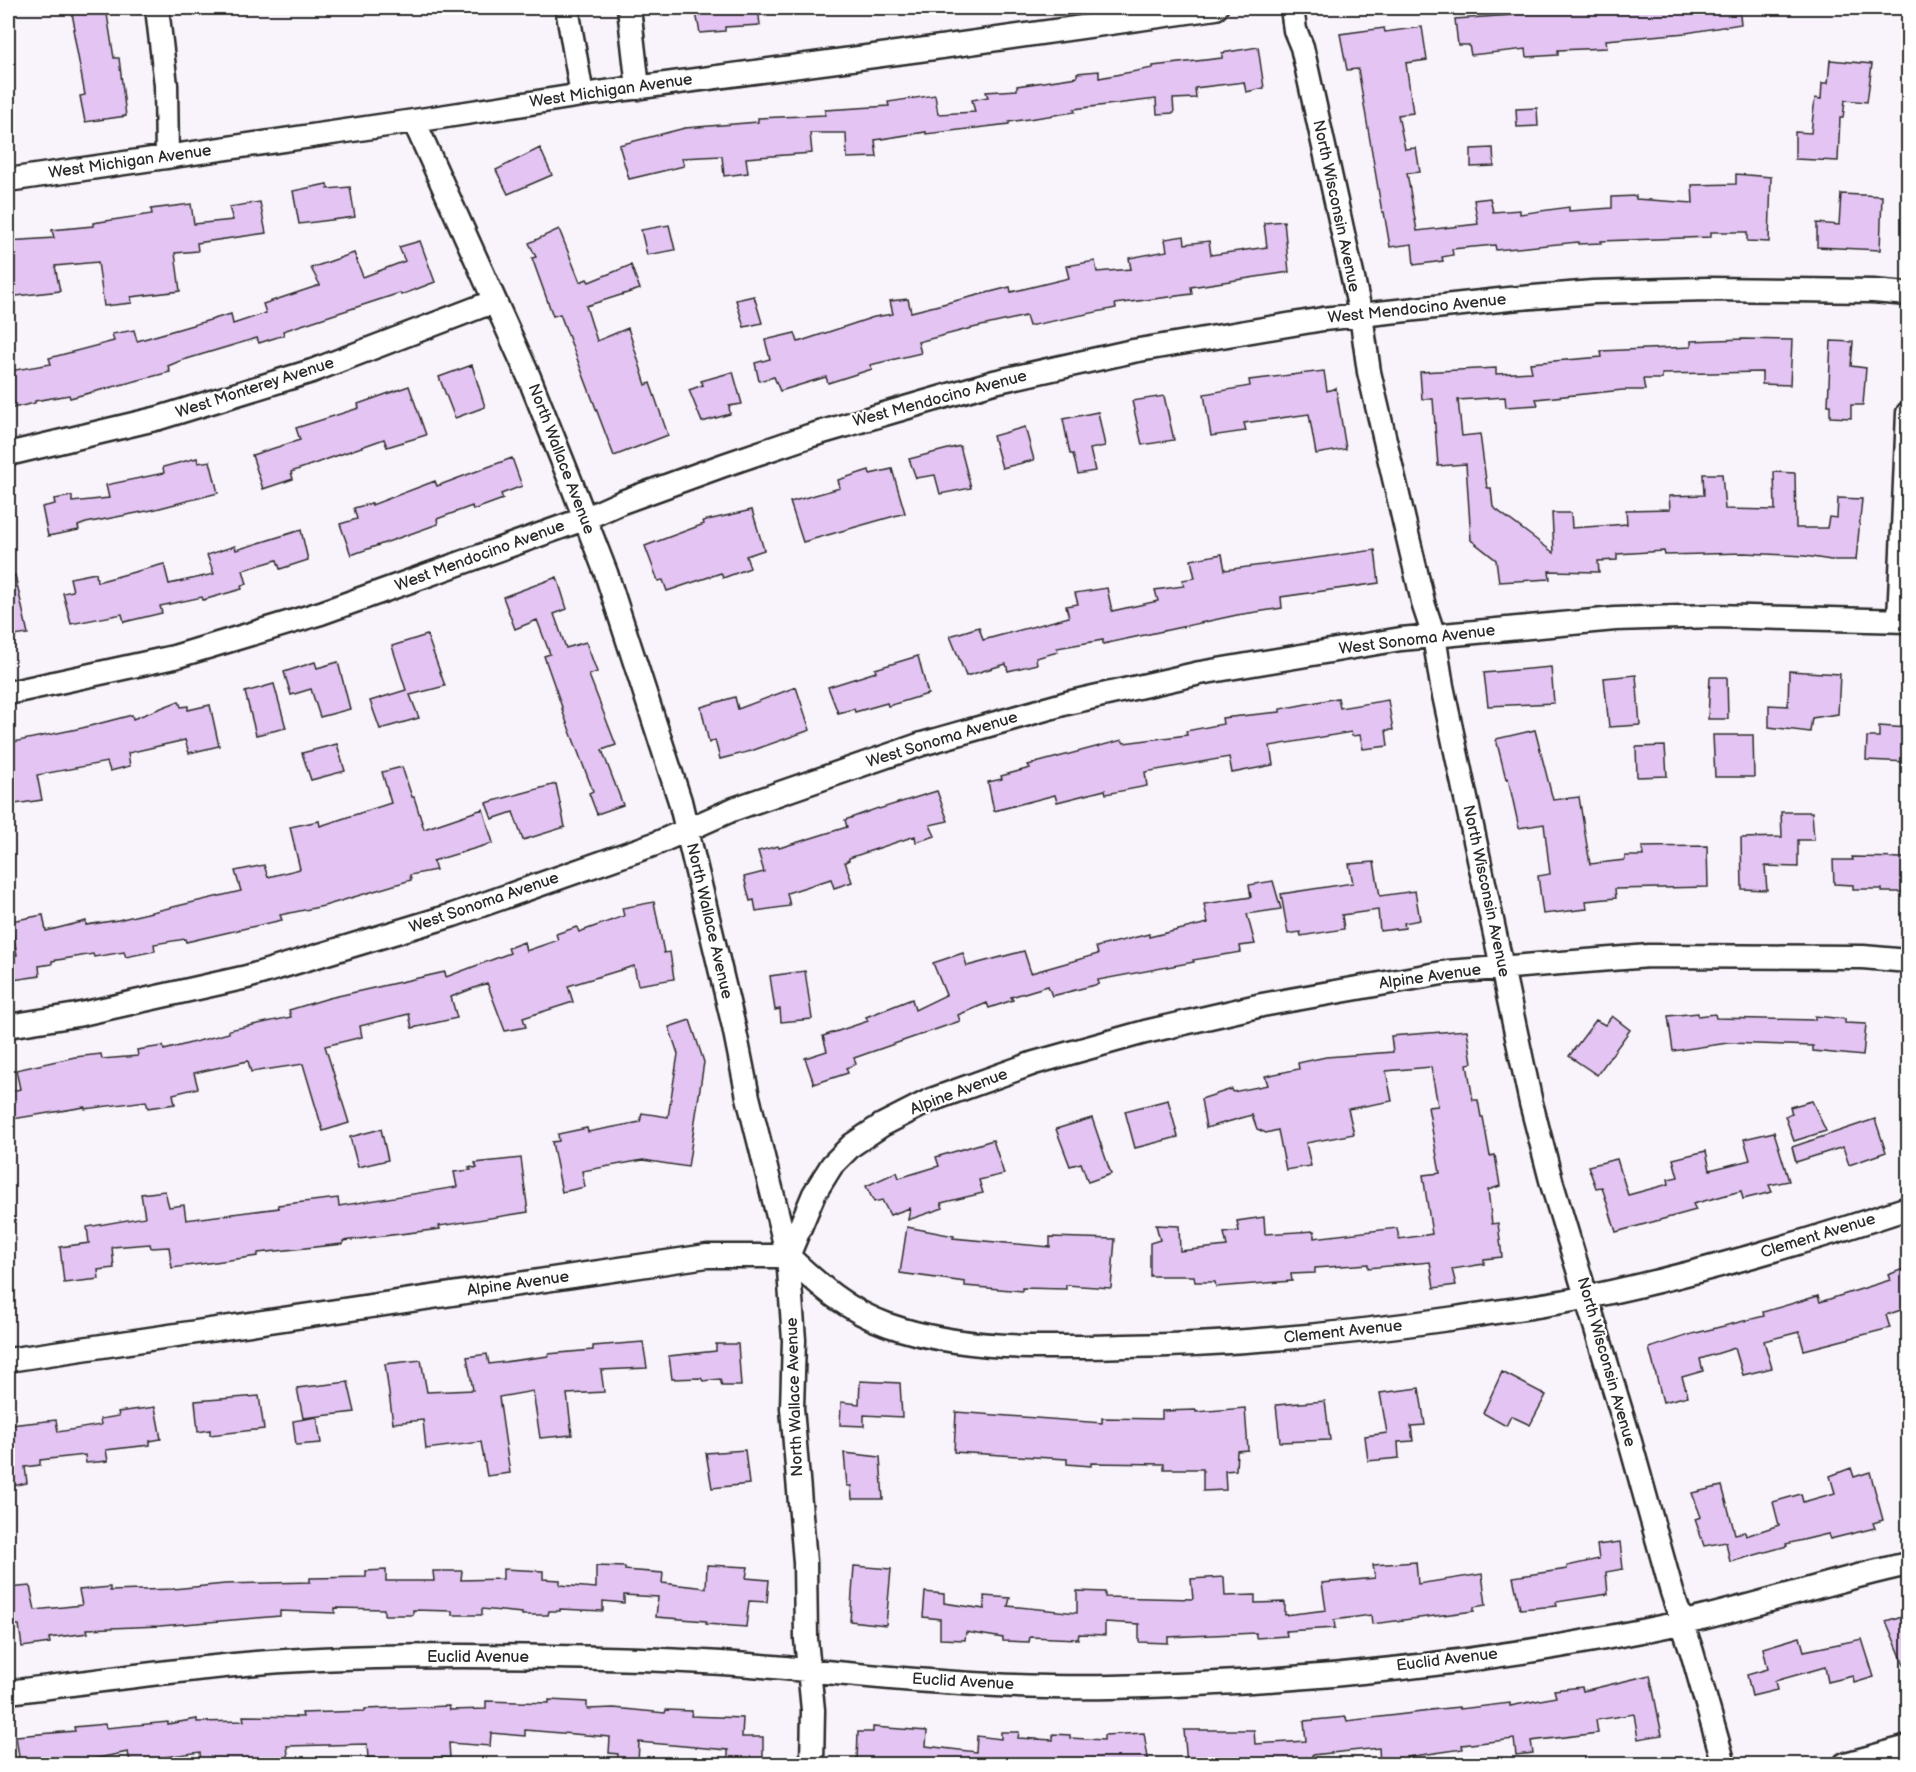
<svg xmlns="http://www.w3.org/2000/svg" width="1916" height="1772" font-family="'Balsamiq Sans',sans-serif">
	<rect width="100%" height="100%" fill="#f9f3fc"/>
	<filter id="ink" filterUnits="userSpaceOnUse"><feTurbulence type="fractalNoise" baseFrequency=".0167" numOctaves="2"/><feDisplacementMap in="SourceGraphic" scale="12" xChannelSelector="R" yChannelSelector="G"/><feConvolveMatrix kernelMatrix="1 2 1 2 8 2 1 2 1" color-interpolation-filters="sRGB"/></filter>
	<g filter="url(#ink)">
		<path fill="#e3c4f2" stroke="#2b2b2b" stroke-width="1.5" d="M71,8H106L114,58H119L126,116L85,122L80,96L85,95L73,29H75Z
			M695,8H758L760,25L725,27V31L700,33Z
			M1536,8H1739L1741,24L1686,33L1606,40L1607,48L1558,50V55L1527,57L1526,49L1471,55L1469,45H1458L1455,19L1512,15L1511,10Z
			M1422,27L1427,60L1406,63L1413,113L1398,115L1405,149L1416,148L1420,172L1407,173L1417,231L1478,224L1474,200L1490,198L1493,212L1520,210V214L1569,207V211L1612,208V197L1636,196V199L1693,203L1692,185L1736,184V174L1771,177L1769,242L1747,241V232H1711V237L1601,241V243L1578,244V242L1496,250L1495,245L1452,249L1453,255L1442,257L1443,261L1414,265L1412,244L1390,247L1384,212H1382L1358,69L1347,70L1340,34L1384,28L1385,32Z
			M1258,47L1264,88L1246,92L1244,82L1195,88L1196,98L1173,99L1174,113L1157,114L1156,99L1074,109L1075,112L1009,122V124L926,134V132L875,140L877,157L847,158L846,133H810L812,153L746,158L748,173L724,176L722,156L682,158L684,166L629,179L619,145L685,128L758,122V118L825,115V110L889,106L888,102L935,95L938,114L975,112L972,100L988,97L986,92L1017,90V86L1077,77V73L1099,71V78L1153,68V66L1222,58V53Z
			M1830,60L1872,64L1867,102L1845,100L1843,118H1840L1838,161L1795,159V132L1811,133L1815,98L1821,99L1822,83H1828Z
			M1537,108L1538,126L1517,127L1516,109Z
			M540,148L552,175L508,194L496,170Z
			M1493,148L1494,166L1471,167V149Z
			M327,184L328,189L350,187L355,217L299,224L293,191Z
			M1841,194L1882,196L1880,250L1817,247V223L1839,225Z
			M260,202L266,233L197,243L198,251L175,253L180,291L131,297L132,303L104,306L98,262L55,266L60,291L8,297V241L54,238L52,230L93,226V223L152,214L151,209L191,204L194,224L233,220L229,207Z
			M1284,221L1289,272L1191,287L1192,294L1115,304L1116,308L1029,326L1026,316L968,329L918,342L921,353L870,365L872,369L828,383L826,377L780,391L774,377L759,381L755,363L770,359L765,340L795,333L798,342L874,317L893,314L890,301L908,299L911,312L1010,287L1011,292L1069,278L1066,266L1095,261L1097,272L1131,269L1129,258L1167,251L1165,239L1184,236L1185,244L1209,241L1211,255L1267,247L1264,223Z
			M669,225L675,250L647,255L641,230Z
			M559,229L580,282L587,279L589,282L631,265L640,289L586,306L597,341L628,328L646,385L650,383L668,435L614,456L560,314L553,316L532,258L536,257L529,243Z
			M420,241L435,282L401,295L400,293L283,331L284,335L259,343L257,338L180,361L168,366L170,372L70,398L69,395L35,401V403L8,409V383H12L9,371L51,364L49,358L114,341L112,334L134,330L137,341L231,314L233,324L266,313L263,304L320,285L311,268L354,253L363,277L405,261L399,247Z
			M754,296L762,323L744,327L736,300Z
			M1744,339L1792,340L1790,385L1762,384V372L1662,374V379H1643L1645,390H1623L1536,399L1538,405L1506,407L1505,397L1458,400L1462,436L1480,434L1487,488H1491L1493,507L1554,553L1552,513H1571L1572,528L1627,524L1626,510L1670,509L1669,496L1704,495L1703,474H1722L1725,509L1775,510L1774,472L1795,473L1796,528H1827L1829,517L1837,518L1838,498L1862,499L1856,560H1831L1805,556L1744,553L1665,555L1664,551L1617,554V560L1598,561L1599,572L1549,571L1550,579L1499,582L1496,560L1471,540L1466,464L1438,466L1433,399H1422L1420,372L1496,368V374L1532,372L1530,363L1602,357L1601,351L1691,347V341Z
			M1831,341L1853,342L1851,366L1866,368L1863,405H1851V418L1830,417V405H1828Z
			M472,365L485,407L455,418L439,377Z
			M1324,371L1327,391L1336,388L1346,449L1316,454L1309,414L1244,423L1246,431L1211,436L1204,394L1250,386L1249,380Z
			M733,372L742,404L729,406L730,414L702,422L689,390L703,385L701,381Z
			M409,386L426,435L387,447L384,439L291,472L293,479L263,489L252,455L300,440L296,428L359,408L358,404Z
			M1164,396L1174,440L1142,445L1132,401Z
			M1098,412L1105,446L1090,449L1095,471L1078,474L1073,454H1070L1063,419Z
			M1025,427L1034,460L1002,468L993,436Z
			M960,446L971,488L940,494L935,475L916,478L909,459Z
			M197,458L198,463L210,461L218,493L152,510L86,523L78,526L79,530L48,536L42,507L55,504L54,499L72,496V502L109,498L106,485L164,473L163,467Z
			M512,458L522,486L501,494L503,499L473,510L472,506L437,519L438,524L351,555L340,524L357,519L354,508L372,503V505L435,481L437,486Z
			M892,469L905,513L803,542L790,502L840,488L838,480L869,470L870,474Z
			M752,510L764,550L746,556L750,568L723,578L721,573L667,591L663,580L658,581L645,546L704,524L703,521Z
			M301,530L308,560L280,569L277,560L243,570L247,584L241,586L242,589L203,600L202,597L160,606L162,613L124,622L122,614L71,624L63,593L73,591L70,578L96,573L97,582L164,564L169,584L214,574L207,555L235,546L236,550Z
			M1375,550L1379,583L1281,597L1282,608L1237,615L1103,644V640L1057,648L1058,652L1036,658L1037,664L1008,671L1006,664L966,676L950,636L979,627L983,640L1069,617L1066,606L1078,604L1075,593L1107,588L1112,611L1158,601L1155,590L1184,586L1182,580L1195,578L1191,560L1222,554L1225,570Z
			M15,575L28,634L8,637V576Z
			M557,577L567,609L554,614L566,648L586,642L597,672L589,675L616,745L602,750L623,805L597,814L589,793L593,791L562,710H563L544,656L550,654L537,620L515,629L503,597Z
			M427,635L445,686L410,695L419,718L380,729L370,701L406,690L392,646Z
			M918,656L928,694L888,706L887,703L855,712L854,709L838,713L828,687L876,672L875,669Z
			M315,662L317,668L338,662L350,709L320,717L311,689L291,695L284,672Z
			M1551,667L1554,703L1488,706L1484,673Z
			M1789,671L1840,674L1838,714L1812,718L1810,732L1769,727V705L1788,706Z
			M1636,675L1640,725L1609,727L1604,678Z
			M1710,677H1727L1728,719H1708Z
			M274,684L286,728L256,735L245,692Z
			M796,687L810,730L751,751L720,759L715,740L709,743L701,707L735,697L738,709Z
			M1338,698L1340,708L1388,700L1393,730H1386L1388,746L1363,749L1360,735L1352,736L1351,732L1270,746L1273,765L1232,773L1229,757L1145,772L1147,786L1106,794L1105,790L1057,802L1055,795L994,811L988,782L1002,779L1001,776L1030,768L1028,765L1122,740L1124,743L1187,735L1186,731L1223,724L1222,718L1280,712V709Z
			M179,701L181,707L188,706V710L210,705L219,746L189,753L185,740L128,753L130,766L110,771L107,762L37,775L42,800L8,805V743L82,728L132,715L133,719Z
			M1879,726L1908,728V762L1866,760L1867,737H1879Z
			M1535,730L1553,800L1579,797L1590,864L1625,860V856H1643L1642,847L1707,846L1708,887L1615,889L1616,898L1586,901L1587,909L1543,914L1538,876L1550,874L1544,824L1519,828L1508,778L1506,779L1496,739Z
			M1713,735H1753L1754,777H1715Z
			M337,744L345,771L311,780L302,753Z
			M1665,746L1667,776L1637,777L1636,747Z
			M402,767L412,797H414L424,829L483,809L493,843L433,861L436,870L410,875L411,880L324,906L280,915L282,920L186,942L185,939L154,944L155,951L126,957L124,952L94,957L93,954L52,961V964L39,966L40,976L13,980L10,957L17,955L11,921L43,915L46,931L86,921V925L118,920L241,891L235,871L264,865L268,877L300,869L290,827L319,821L320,826L391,803L382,772Z
			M556,784L565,827L523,840L513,812L492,819L486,803Z
			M937,791L948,821L930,825L935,836L916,842L915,836L849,858V860L845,862L852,882L834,888L831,879L787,893L790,906L756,911L754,900L750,901L744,877L764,872L758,851L778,846L779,848L847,827L845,820L878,808L879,809Z
			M1781,812H1812L1814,840H1798V867L1765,866L1767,890L1742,889L1741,838L1782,837Z
			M1852,857L1904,858V892H1882V889H1853V885L1834,884L1833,860H1853Z
			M1374,862L1380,896L1415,891L1420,920L1404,923L1405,928L1380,931L1378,910L1342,915L1344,929L1301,936L1300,932L1288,934L1281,894L1353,883L1349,864Z
			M1273,881L1281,909L1247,914L1255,944L1240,946L1241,952L1193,960L1194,962L1098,980L1099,984L1052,996L1048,986L1011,997L1013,1000L989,1008L987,1003L958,1015L960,1021L854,1058L856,1064L846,1068L848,1073L814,1084L805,1058L827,1051L823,1036L868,1021L866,1017L912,999L915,1010L946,995L933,963L963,953L967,966L1024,951L1031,973L1098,954L1096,947L1149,934V937L1208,923L1204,904L1251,897L1249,885Z
			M654,902L664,953L670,952L674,979L638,985L634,966L568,986L573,1002L523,1018L526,1027L505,1031L487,983L451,997L457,1018L412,1028L409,1014L360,1026L362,1037L325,1046L349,1123L323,1131L303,1064L251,1072L248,1061L194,1073L198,1088L173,1094L175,1104L148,1108L146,1101L85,1109V1107L13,1119L9,1092L20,1089L16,1070L75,1057L101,1054L102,1059L138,1056L137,1050L163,1046L164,1050L229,1033V1030L291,1017L289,1010L329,998L445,972L446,977L510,953L508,948L524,942L526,951L558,940L556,934L577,927L579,932L624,916L622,908Z
			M805,971L812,1019L781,1022L780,1009L775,1010L770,976Z
			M1698,1013V1016L1715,1014L1716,1018L1815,1020V1016L1845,1019V1023L1866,1024L1863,1056L1813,1051V1046L1728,1043L1673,1051L1668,1016Z
			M1612,1016L1630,1030L1597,1075L1569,1056L1596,1020L1605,1025Z
			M690,1020L704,1062L688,1167L643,1160L582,1171L585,1187L562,1192L552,1142L559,1141L558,1134L587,1128L588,1132L640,1122L642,1113L668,1117L678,1054L669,1027Z
			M1467,1030L1472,1063L1467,1064L1473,1100H1478L1481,1117H1483L1490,1156L1495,1155L1500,1186L1488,1190L1492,1224L1498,1223L1502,1257L1484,1259V1264L1452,1269L1456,1285L1434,1288L1430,1262L1368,1268V1264L1315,1268V1273L1291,1274L1292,1281L1216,1287L1215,1282H1195L1194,1276H1150V1243L1160,1240L1156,1225L1179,1226L1180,1251L1227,1246L1224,1233L1239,1231L1237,1221L1264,1217L1265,1234L1314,1231V1238L1397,1228L1399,1239L1432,1234L1423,1175L1440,1173L1428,1107L1438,1106L1431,1067L1386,1071L1392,1101L1348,1109L1354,1134L1306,1143L1311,1166L1286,1170L1278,1130L1266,1133L1257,1129L1252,1115L1206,1128L1201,1099L1232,1089L1233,1092L1268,1085L1265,1076L1299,1069L1298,1063L1326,1057L1393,1052L1391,1036Z
			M1168,1100L1178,1137L1135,1148L1125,1111Z
			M1812,1101L1826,1131L1794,1141L1785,1116L1792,1114L1790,1107Z
			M1092,1118L1111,1174L1088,1182L1081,1163L1070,1166L1056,1129Z
			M1875,1119L1886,1152L1849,1165L1843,1147L1796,1162L1792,1147Z
			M381,1129L388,1160L358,1167L350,1137Z
			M1774,1132L1789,1181L1769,1185L1772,1192L1743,1199L1741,1191L1693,1204L1696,1210L1616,1232L1602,1187L1596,1188L1588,1166L1617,1159L1628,1195L1669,1184L1668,1179L1678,1177L1673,1159L1706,1151L1710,1170L1750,1160L1744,1139Z
			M993,1140L1004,1174L979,1180L983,1193L941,1203L943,1208L908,1220L910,1208L890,1215L882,1200L874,1202L866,1186L897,1172L899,1178L939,1166L936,1157Z
			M521,1158L528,1212L439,1226L440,1229L343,1241V1244L258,1253V1256L172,1268L169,1247L151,1248L150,1244L112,1247L114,1268L98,1270L99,1279L64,1283L60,1247L89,1243L87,1227L145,1217L141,1194L165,1191L169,1207L184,1205L186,1220L279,1208L278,1205L338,1198L339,1206L457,1187L454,1172L471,1170L469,1167L477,1168L475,1163Z
			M907,1227L954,1236L953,1238L1050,1247V1237L1115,1239L1111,1288L1066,1285V1289L1022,1288V1291L965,1286V1282L900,1273Z
			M1908,1267V1324H1907L1901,1310L1886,1315L1890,1328L1804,1350L1799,1332L1764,1341L1772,1368L1743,1375L1735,1348L1700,1359L1703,1371L1682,1377L1688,1396L1663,1402L1649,1348L1692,1334L1764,1316L1763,1312L1818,1296L1820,1302L1890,1280L1888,1275Z
			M643,1342L647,1368L601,1370L604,1392L567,1394L572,1435L540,1438L533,1391L499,1397L510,1473L487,1476L481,1442L426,1449L423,1420L393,1423L385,1364L421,1360L427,1392L473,1390L467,1357L487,1354L489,1364L548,1356V1354L593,1350V1346Z
			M716,1344H738L741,1386H722L720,1379L703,1381L701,1378L672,1379L669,1356L716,1351Z
			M1502,1372L1546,1395L1530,1425L1511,1416L1506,1426L1483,1413Z
			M860,1381L900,1383L902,1417L864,1415V1426L840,1425L841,1402L859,1404Z
			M348,1382L355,1412L303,1418L297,1388Z
			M1419,1388L1425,1425L1411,1426L1413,1441L1398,1442L1399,1458L1368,1461L1365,1436L1387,1433L1380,1393Z
			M259,1396L264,1429L210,1435V1430L198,1432L195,1401Z
			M1325,1401L1330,1440L1280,1442L1276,1405Z
			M155,1407L161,1439L150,1441V1445L106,1450L108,1461L86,1463L85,1455L40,1460V1465L25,1467L27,1483L8,1487V1453L14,1452L10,1425L56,1420L58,1432L101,1425L100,1419L119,1416L118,1412Z
			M1245,1408L1248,1450L1237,1451L1236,1470L1225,1471L1226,1490L1203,1491V1469H1164V1464L1091,1463V1466L1067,1464V1459L954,1452L956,1412L1102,1423V1418L1162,1419V1411L1196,1410V1412Z
			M317,1417L321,1443L296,1445L293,1421Z
			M745,1450L749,1484L712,1488L706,1453Z
			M844,1453L880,1457L883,1499H852L851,1486H847Z
			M1851,1468L1854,1477L1870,1472L1883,1520L1873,1523L1875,1528L1830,1539L1828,1534L1786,1544L1787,1546L1730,1562L1726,1542L1704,1546L1695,1519L1701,1517L1692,1493L1722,1486L1735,1534L1745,1532L1746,1536L1779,1525L1773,1502L1801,1494L1803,1502L1835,1493L1830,1476Z
			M1620,1542L1623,1569L1606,1572L1608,1594L1556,1602L1557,1606L1520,1609L1513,1577L1567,1569V1566L1599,1559L1597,1545Z
			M1416,1562L1418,1584L1482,1574L1486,1605L1474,1607V1611L1372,1624L1371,1615L1334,1620L1335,1628L1286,1631L1287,1636L1256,1638V1633L1168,1637V1643L1139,1642V1624L1105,1622V1635L1079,1634L1078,1639L1030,1637L1029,1642L1003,1641V1638L966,1632L965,1640L940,1639V1619L923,1617L925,1592L944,1594V1603L985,1609L984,1596L1010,1598L1008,1606L1077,1613V1591L1105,1592V1597L1193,1599L1191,1579L1224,1577L1225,1596L1255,1595V1603L1285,1602V1615L1326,1610L1322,1583L1375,1578L1373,1565Z
			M707,1565L748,1567L746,1578L769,1580L767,1602L749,1601L746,1627L706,1624V1621L656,1617L658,1597L624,1595V1603L603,1601V1611L560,1609V1611H549L548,1615H522V1613L482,1609V1615H452V1611L413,1610V1615H384V1609L335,1608V1613L280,1611V1616L160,1626L87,1629L88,1633L49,1638L50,1643L22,1647L19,1625H8V1588L30,1586L35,1610L82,1605L79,1590L110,1587V1591L173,1589L225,1584L310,1582V1578L366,1577V1571L386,1570V1581H434L433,1571H462L461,1580L503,1579V1569L543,1571V1579L560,1580V1585L596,1588V1566L625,1567V1570L663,1573L662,1583L706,1588Z
			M854,1566L891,1569L886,1625L850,1621Z
			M1908,1614V1674L1886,1621Z
			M1800,1637L1804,1651L1862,1639L1874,1677L1854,1683L1853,1676L1828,1682L1825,1667L1775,1681L1777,1690L1752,1696L1747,1675L1768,1669L1763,1648Z
			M1650,1675L1662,1735L1638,1739L1634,1714L1596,1720L1598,1733L1531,1741L1533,1753L1516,1755L1514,1739L1462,1745L1463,1749L1408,1757L1409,1763L1390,1764H1380L1379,1748L1312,1755L1313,1764H1187L1184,1730H1254L1255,1744L1306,1741L1304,1721L1346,1717L1347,1721L1430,1711V1710L1459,1707L1460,1709L1510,1703V1706L1556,1697L1554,1690L1582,1687L1583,1691Z
			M549,1700L587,1702V1709L614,1708L665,1713L666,1710L692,1711L691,1716L743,1718L742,1737H763V1764H728V1750L639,1742L638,1764H617L618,1754L609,1753L610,1737L525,1730V1736L491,1733L490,1746L449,1743L450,1758H368L367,1744L287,1746L289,1763H201L200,1752L130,1762L128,1752L83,1761V1764H68L67,1762L51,1764H20L16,1736L75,1731L74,1727L105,1724L106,1728L168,1722V1724L197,1719V1722L244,1721L243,1716L303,1717L302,1713L365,1711V1709L449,1706L450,1710L486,1709V1701L549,1703Z
			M873,1727L927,1731L926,1746L976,1752L977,1736L1001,1739V1732H1019L1018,1738L1053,1740V1734L1070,1735V1738L1104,1740V1735L1144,1733L1149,1764H907L857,1760L858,1732H873Z"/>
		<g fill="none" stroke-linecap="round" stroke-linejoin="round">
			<g stroke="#2b2b2b" stroke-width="27">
				<path id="minor" d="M157,8L166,85L167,157
					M567,8L582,95
					M629,8L638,88
					M1292,8L1295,30L1302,47L1361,315L1369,372L1424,606L1434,636L1442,686L1531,1103L1552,1184L1627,1431L1672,1592L1692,1652L1724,1764
					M414,121L529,377L572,485L606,573L680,801L734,1027L748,1097L788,1256L794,1340L792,1408L805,1562L806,1639L813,1710L812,1764
					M8,180L414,121L582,95L934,48L1216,8
					M8,454L159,418L312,371L495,301
					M1899,620L1908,413
					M8,693L174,657L321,613L584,519L622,502L724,465L809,436L994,382L1133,351L1323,319L1509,299L1593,292L1708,289L1873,291L1908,294
					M8,1026L77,1015L247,977L453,915L655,844L734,809L922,744L1067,703L1200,673L1401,639L1615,619L1714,616L1908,621
					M788,1256L814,1194L832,1165L852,1145L882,1125L931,1100L1034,1063L1145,1032L1262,1005L1448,972L1649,956L1863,957L1908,961
					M788,1256C820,1286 846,1310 888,1325C963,1351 1046,1348 1125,1346C1236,1345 1346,1334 1456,1318C1500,1311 1545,1306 1588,1297C1697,1274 1803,1243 1908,1208
					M8,1360L707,1256H788
					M8,1692C90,1682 173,1670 256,1663C355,1655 455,1655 554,1657C631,1658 709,1661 785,1668C894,1679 1003,1689 1112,1687C1301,1683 1499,1662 1685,1622C1760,1605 1833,1580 1908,1564
					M1845,1764L1908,1747"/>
			</g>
			<use href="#minor" stroke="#fff" stroke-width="22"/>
		</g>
	</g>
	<g text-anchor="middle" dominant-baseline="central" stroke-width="4.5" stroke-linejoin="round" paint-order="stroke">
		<g font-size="16" fill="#2b2b2b" stroke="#fff">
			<text transform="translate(611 91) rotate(-8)">West Michigan Avenue</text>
			<text transform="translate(130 162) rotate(-8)">West Michigan Avenue</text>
			<text transform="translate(1336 206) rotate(78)">North Wisconsin Avenue</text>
			<text transform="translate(1417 309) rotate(-6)">West Mendocino Avenue</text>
			<text transform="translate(255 388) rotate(-18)">West Monterey Avenue</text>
			<text transform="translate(940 399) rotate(-15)">West Mendocino Avenue</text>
			<text transform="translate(561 459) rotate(69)">North Wallace Avenue</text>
			<text transform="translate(480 556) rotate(-20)">West Mendocino Avenue</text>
			<text transform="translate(1417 640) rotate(-7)">West Sonoma Avenue</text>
			<text transform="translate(942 740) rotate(-17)">West Sonoma Avenue</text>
			<text transform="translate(1486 891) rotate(78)">North Wisconsin Avenue</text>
			<text transform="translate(484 903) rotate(-19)">West Sonoma Avenue</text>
			<text transform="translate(709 921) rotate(77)">North Wallace Avenue</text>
			<text transform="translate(1430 977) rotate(-8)">Alpine Avenue</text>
			<text transform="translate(959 1092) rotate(-21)">Alpine Avenue</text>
			<text transform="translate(1818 1236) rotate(-17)">Clement Avenue</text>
			<text transform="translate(518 1284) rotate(-8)">Alpine Avenue</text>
			<text transform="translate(1343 1332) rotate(-6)">Clement Avenue</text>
			<text transform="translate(1606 1362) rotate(74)">North Wisconsin Avenue</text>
			<text transform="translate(795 1397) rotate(-92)">North Wallace Avenue</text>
			<text x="478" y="1657">Euclid Avenue</text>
			<text transform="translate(1447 1660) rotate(-7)">Euclid Avenue</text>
			<text transform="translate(963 1682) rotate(3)">Euclid Avenue</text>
		</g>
	</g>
	<rect width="1916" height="1772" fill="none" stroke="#fff" stroke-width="30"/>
	<rect x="15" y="15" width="1886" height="1742" fill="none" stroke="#2b2b2b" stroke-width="2" filter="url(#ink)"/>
</svg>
